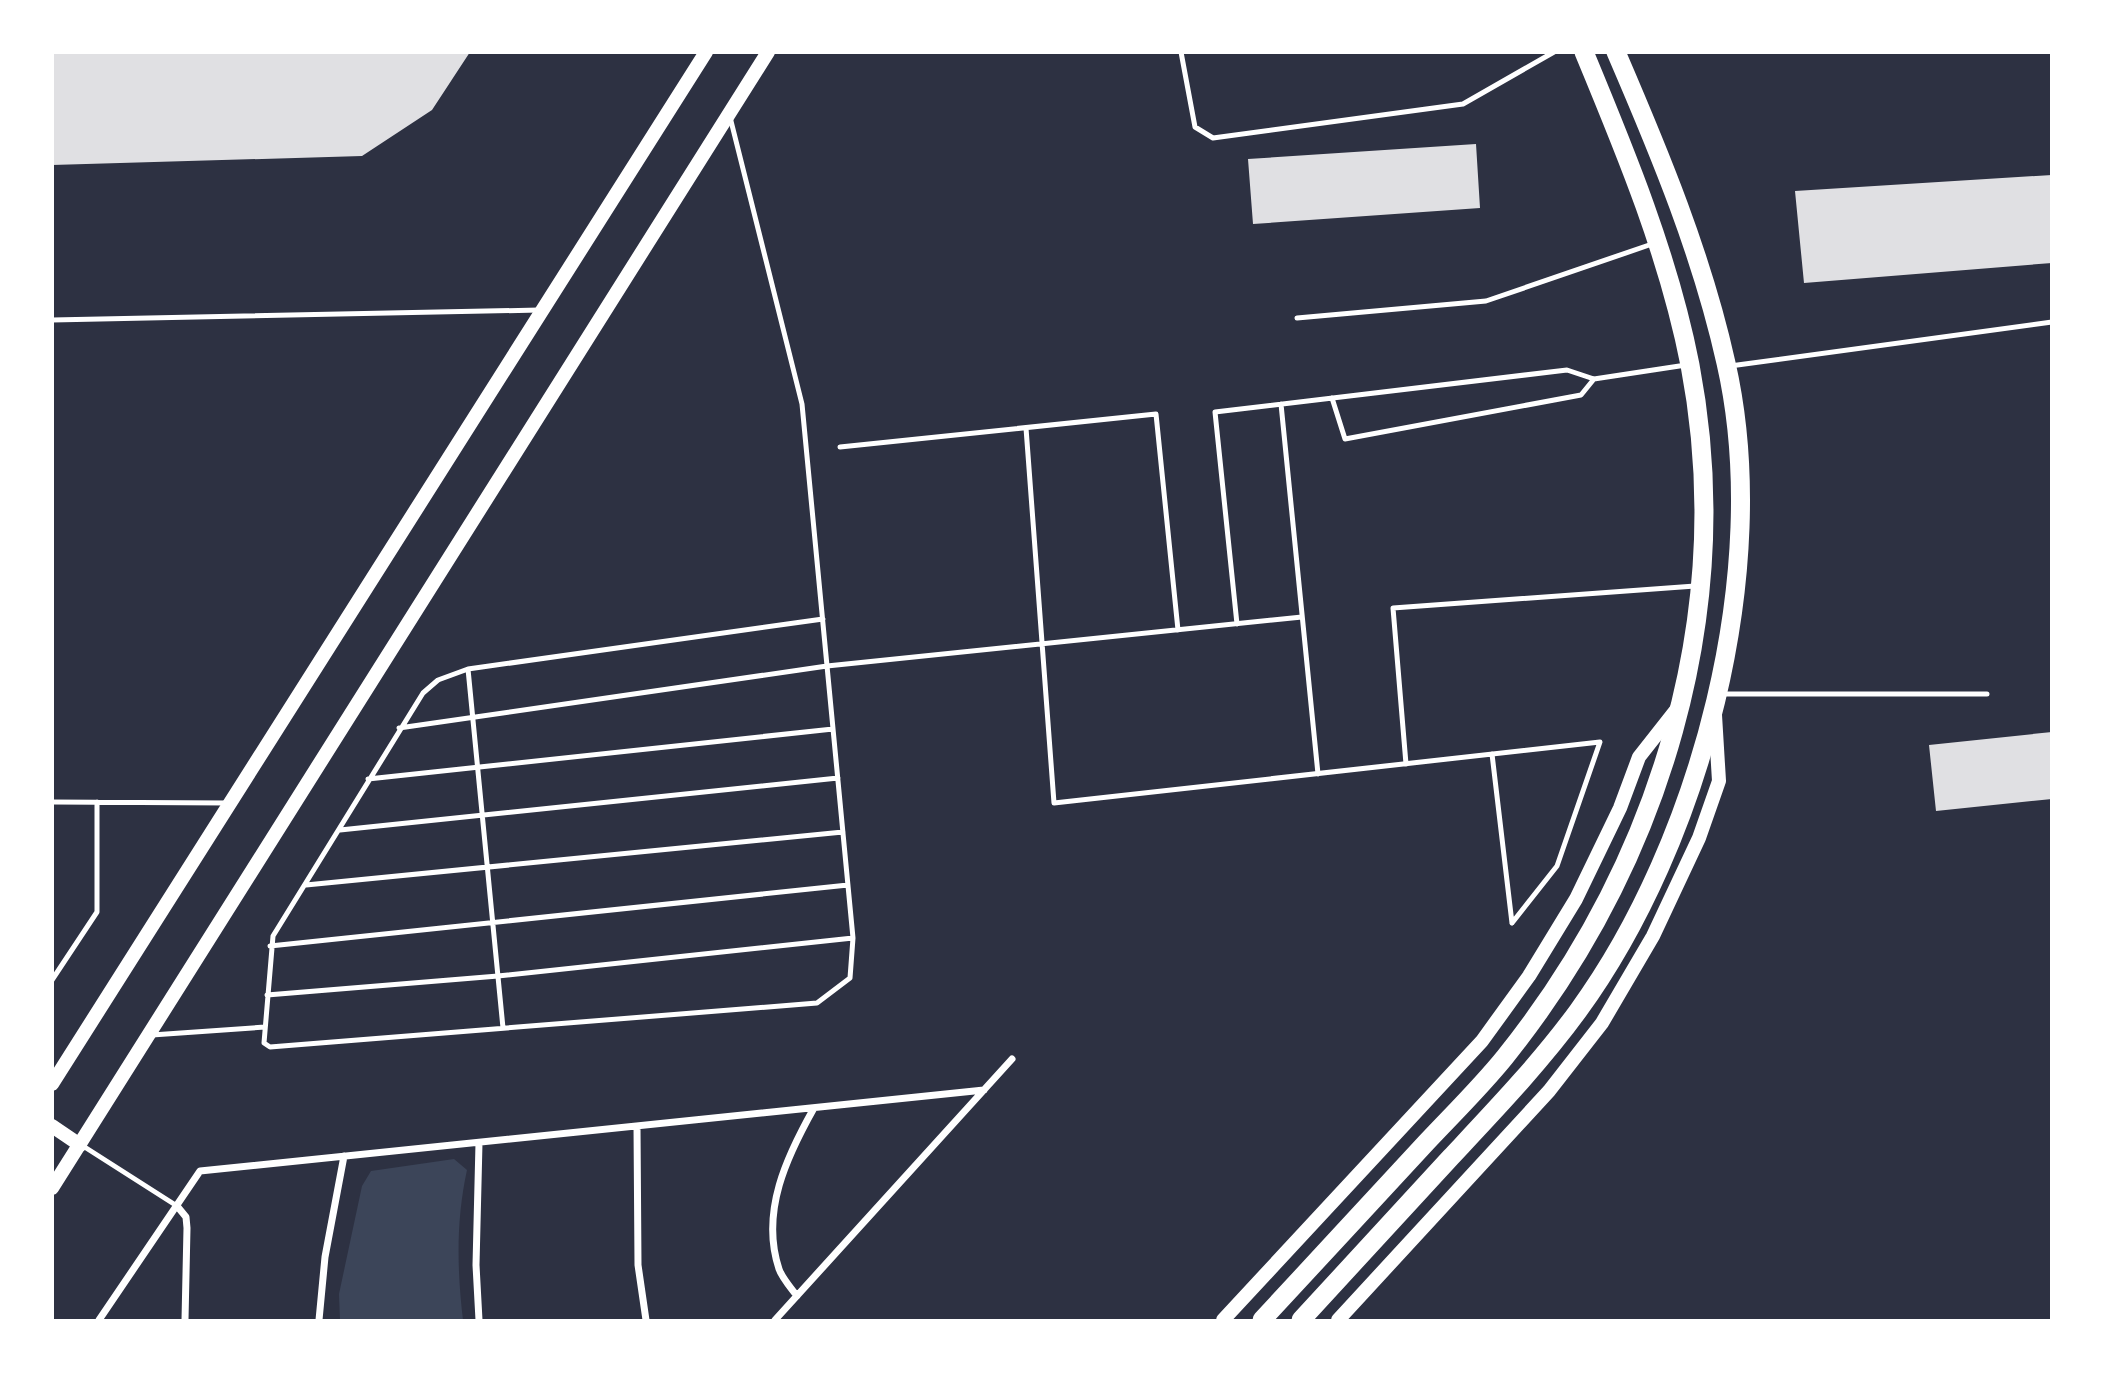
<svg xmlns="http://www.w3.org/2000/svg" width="2104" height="1373" font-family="Jost,sans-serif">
	<rect width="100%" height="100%" fill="#2d3142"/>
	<path fill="#3c4559" d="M454,1159L467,1170C456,1220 457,1270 463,1320H340L339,1294L362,1186L371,1171Z"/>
	<path fill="#e0e0e3" d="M52,52H470L432,110L362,156L52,165Z
		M1476,144L1480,208L1253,224L1248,159Z
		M2052,175V263L1804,283L1795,191Z
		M2052,732V799L1936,811L1929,745Z"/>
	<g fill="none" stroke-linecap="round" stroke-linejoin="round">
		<path stroke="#fff" stroke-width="5" d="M1181,52L1195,127L1213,138L1463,104L1554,52
			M730,117L802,404L853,938L850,978L817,1003L270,1047L264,1043L273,936L423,693L438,680L468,669L823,619
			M1297,318L1486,301L1655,243
			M52,320L539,310
			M1730,366L2052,322
			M1332,398L1345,439L1581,395L1594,379
			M1281,404L1318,774
			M1026,428L1054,803L1600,742L1557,866L1512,923
			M840,447L1156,414L1178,630
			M1237,624L1215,412L1567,370L1594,379L1686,365
			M468,669L503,1028
			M1721,694H1987
			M399,728L827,666L1302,617
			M1492,754L1512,923
			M1406,764L1393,608L1695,586
			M368,779L833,729
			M52,802L228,803
			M340,830L838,778
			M306,885L843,832
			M270,946L848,885
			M52,980L97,912V802
			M267,995L498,976L853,938
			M152,1035L265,1027
			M83,1146L177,1206"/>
		<path stroke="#fff" stroke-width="7" d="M637,1126L638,1265L646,1320
			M177,1206L186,1217L187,1228L185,1320
			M797,1296C791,1288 782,1278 779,1269C760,1212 787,1156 814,1108
			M99,1320L200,1171L984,1090
			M319,1320L325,1257L344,1156
			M479,1320L476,1265L479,1143
			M775,1320L1012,1059"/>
		<path stroke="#fff" stroke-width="14" d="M52,1084L706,52
			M52,1126L80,1145
			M52,1188L768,52
			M1223,1320L1482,1041L1529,976L1576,899L1620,808L1639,757L1676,710
			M1338,1320L1549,1091L1602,1023L1653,936L1699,838L1719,781L1715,715"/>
		<path stroke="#fff" stroke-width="19" d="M1262,1320C1316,1262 1369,1204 1423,1146C1450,1117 1480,1088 1505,1057C1661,862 1737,612 1690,365C1669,257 1626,153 1584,52
			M1301,1320C1351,1266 1401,1212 1451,1157C1495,1110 1540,1063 1578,1011C1701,842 1773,569 1726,363C1702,255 1660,154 1616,52"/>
	</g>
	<rect width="2104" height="1373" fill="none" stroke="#ffffff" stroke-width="108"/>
</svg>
